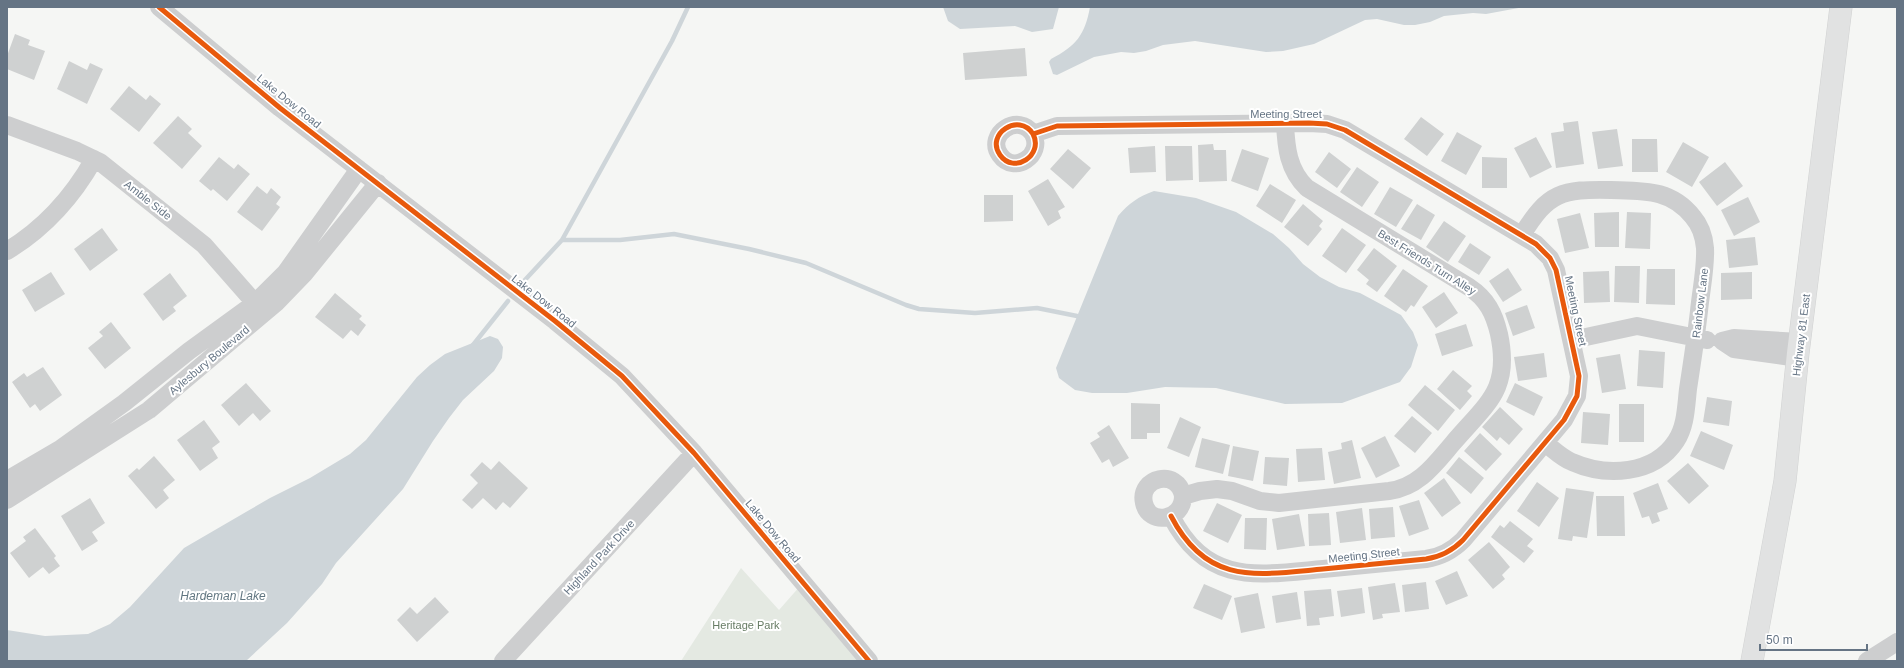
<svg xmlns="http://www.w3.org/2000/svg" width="1904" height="668" font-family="Helvetica,sans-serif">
	<rect width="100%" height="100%" fill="#f5f6f4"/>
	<path fill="#e4e9e2" d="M741,568L779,610L808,577L876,661H681Z"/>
	<path fill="#ced5d9" d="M943,7H1059L1053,29L1032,32L1015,26L960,29L948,21Z
		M1090,7H1524L1486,14L1473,13L1444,16L1430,22L1415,25H1404L1377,19L1365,20L1314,44L1283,51L1266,52L1195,41L1163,45L1146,51L1134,53L1121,52L1094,57L1057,75L1053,74L1049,62L1051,59C1076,46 1085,35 1090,7Z
		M1154,191L1196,198L1236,212L1273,234L1289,248L1303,264L1320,277L1339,287L1360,293L1401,315L1413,332L1418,345L1411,367L1400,382L1342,403L1285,404L1216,388L1165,387L1127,393H1092L1075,390L1059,378L1056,368L1118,216C1129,203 1138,197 1154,191Z
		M490,336L498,339L503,347L502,358L494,371L463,400L449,418L433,441L403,489L336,563L322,584L287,623L246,661H7V630L45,636L88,634L110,624L130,607L184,548L270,498L310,478L350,454L366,440L417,377L430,365L445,354Z"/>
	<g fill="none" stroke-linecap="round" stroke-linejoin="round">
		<path stroke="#ced5d9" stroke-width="4.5" d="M562,240H620L674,234L749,249L806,263L906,305L919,309L975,313L1037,308L1077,316
			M524,281L562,240L672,41L688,7
			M473,345L508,301"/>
	</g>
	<path fill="#cfd1d1" d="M15,34L30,40L28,45L45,51L34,80L7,69V56Z
		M1025,48L1027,76L965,80L963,53Z
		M69,61L87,70L90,63L103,69L87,104L57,89Z
		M129,86L146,100L150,95L161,104L139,132L110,109Z
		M178,116L192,129L188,133L202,146L182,169L153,143Z
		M1421,117L1444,134L1427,156L1404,139Z
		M1578,121L1584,164L1556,168L1551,133L1564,131L1563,123Z
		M1617,129L1623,166L1598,169L1592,132Z
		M1457,132L1482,146L1466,175L1441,161Z
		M1536,137L1552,167L1530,178L1514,148Z
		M1632,139H1657L1658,172H1632Z
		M1683,142L1709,157L1692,187L1666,172Z
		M1213,144L1214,150H1226L1227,181L1199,182L1198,145Z
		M1155,146L1156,172L1130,173L1128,148Z
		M1165,146H1192L1193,180L1166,181Z
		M1068,149L1091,168L1073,189L1050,169Z
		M1242,149L1269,158L1258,191L1231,181Z
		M1329,152L1351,169L1337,188L1315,172Z
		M219,157L234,169L238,164L250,174L227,201L213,189L211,191L199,181Z
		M1482,157L1507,158V188H1482Z
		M1725,162L1743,186L1717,206L1699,182Z
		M1357,167L1379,182L1362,207L1340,192Z
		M1048,179L1065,207L1058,211L1061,218L1048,226L1028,191Z
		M1270,184L1296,200L1282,223L1256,206Z
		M257,186L267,194L271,188L281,197L276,204L280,207L262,231L237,212Z
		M1390,187L1413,200L1396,227L1374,214Z
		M984,195H1013V221L984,222Z
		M1748,197L1760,222L1734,236L1721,210Z
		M1303,204L1323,221L1319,226L1322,229L1308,246L1284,227Z
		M1417,204L1435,215L1421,240L1401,229Z
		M1619,212V247H1595L1594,213Z
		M1627,212L1651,213L1650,249L1625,248Z
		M1580,213L1589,248L1565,253L1557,219Z
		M1444,221L1466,236L1448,262L1426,247Z
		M102,228L118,250L90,271L74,249Z
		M1342,228L1366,245L1346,273L1322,256Z
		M1755,237L1758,265L1729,268L1726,240Z
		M1470,243L1491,257L1479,275L1458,262Z
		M1374,248L1397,266L1377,292L1366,284L1369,280L1357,270Z
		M1615,266H1640L1639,303L1614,302Z
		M1508,268L1522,290L1503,302L1489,281Z
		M1403,269L1428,286L1414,307L1411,305L1406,312L1384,296Z
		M1647,269H1675V305L1646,304Z
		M1609,271L1610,302L1584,303L1583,272Z
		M51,272L65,294L35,312L22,290Z
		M1752,272V299L1721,300V273Z
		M170,273L187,296L173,307L176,311L163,321L143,294Z
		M1444,292L1458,313L1436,328L1422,307Z
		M335,293L362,316L359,319L366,325L358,336L351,330L343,339L315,317Z
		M1527,305L1535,328L1513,336L1505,313Z
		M111,322L131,348L105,369L88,348L103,336L99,332Z
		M1466,324L1473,346L1442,356L1435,334Z
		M1639,350L1665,352L1663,388L1637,386Z
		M1544,353L1547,377L1518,381L1514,357Z
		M1620,354L1626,389L1602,393L1596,358Z
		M43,367L62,395L40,411L35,404L30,408L12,382L24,373L27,377Z
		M1453,370L1472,386L1467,391L1472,396L1460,410L1437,389Z
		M246,383L271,411L260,421L253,413L239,426L221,405Z
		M1515,383L1543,397L1534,416L1506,402Z
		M1425,385L1455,410L1438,431L1408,405Z
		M1707,397L1732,401L1729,426L1703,422Z
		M1131,403L1160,404V433H1147V439H1131Z
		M1619,404H1644V442H1619Z
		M1500,407L1523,429L1509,445L1500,437L1497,441L1482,427Z
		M1583,412L1610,414L1608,445L1581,443Z
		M1412,416L1432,433L1415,453L1394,436Z
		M1180,417L1201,427L1189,457L1167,448Z
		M204,420L220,442L212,448L218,458L200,471L177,440Z
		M1109,425L1129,458L1113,467L1109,459L1102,463L1090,443L1100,437L1097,433Z
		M1701,431L1733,445L1724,470L1690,456Z
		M1480,433L1502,454L1486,471L1464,451Z
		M1385,436L1400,466L1376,478L1361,448Z
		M1202,438L1230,445L1223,474L1195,467Z
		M1352,440L1361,478L1334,484L1328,452L1342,449L1341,443Z
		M1233,446L1259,451L1253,481L1228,476Z
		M1322,448L1325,480L1298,482L1296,449Z
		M154,456L175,480L163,490L169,498L156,509L128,476L137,468L139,470Z
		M1265,457L1289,458L1287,486L1263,484Z
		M1459,457L1484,478L1471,494L1446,473Z
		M499,461L528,488L510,508L503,502L496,510L483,498L472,509L462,500L478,483L470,475L482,462L491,470Z
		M1688,463L1709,486L1689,504L1667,481Z
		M1444,478L1461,503L1442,517L1424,493Z
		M1537,482L1559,498L1539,527L1517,511Z
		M1658,483L1668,509L1657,513L1660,521L1652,524L1649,516L1642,518L1633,493Z
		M1566,488L1594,492L1587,538L1573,536L1572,541L1558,539Z
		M1596,496H1624L1625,536H1597Z
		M90,498L105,523L92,532L98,541L82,551L61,516Z
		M1419,500L1429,529L1409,536L1399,506Z
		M1217,503L1242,515L1228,543L1203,531Z
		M1393,507L1395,537L1371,539L1369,509Z
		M1362,508L1366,540L1340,543L1336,512Z
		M1329,513L1331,545L1309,546L1308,514Z
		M1299,514L1305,546L1277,550L1272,519Z
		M1245,518H1267L1266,550L1244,549Z
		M1510,521L1533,539L1527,546L1534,551L1524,563L1491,537L1500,525L1504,528Z
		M35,528L56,556L54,558L60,566L49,574L43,567L29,578L10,553L26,541L23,537Z
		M1489,542L1510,567L1502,575L1505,579L1493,589L1468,560Z
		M1457,571L1468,596L1446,605L1435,581Z
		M1426,582L1429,609L1405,612L1402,585Z
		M1395,583L1400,612L1382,614L1383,618L1373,620L1368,587Z
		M1204,584L1232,596L1222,620L1193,608Z
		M1362,588L1365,613L1341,617L1337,591Z
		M1331,589L1334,616L1319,618L1320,625L1307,626L1304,591Z
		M1297,592L1301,619L1276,623L1272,596Z
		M1258,593L1265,628L1241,633L1234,598Z
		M435,597L449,612L417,642L397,620L410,607L417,614Z"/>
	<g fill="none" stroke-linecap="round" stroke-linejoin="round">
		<g stroke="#d1d2d2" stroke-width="23">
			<path id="major" d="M1752,661L1785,481L1798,353L1841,7"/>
		</g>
		<path stroke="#cdcecf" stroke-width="18" d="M159,7L280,108L555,321L622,376L694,453L869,661
			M7,125L77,151L100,162L204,245L262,311
			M1033,134C1019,112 985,134 1000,155C1014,175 1044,155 1033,134L1057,126L1309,123L1327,124L1345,130L1536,244L1550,258L1556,270L1579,376L1577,396L1564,420L1463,540C1453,550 1440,557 1426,559C1392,562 1357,566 1323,569C1257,575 1207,586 1171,516
			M1522,235C1548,192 1562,189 1611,190C1644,191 1671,189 1693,217C1700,225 1704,237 1705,248C1706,268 1701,290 1699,311C1696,337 1692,363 1688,389C1686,406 1686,426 1676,441C1654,475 1606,477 1572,462C1562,458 1554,450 1545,443
			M7,251C45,228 72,198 94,159
			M1572,340L1637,326L1707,340
			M1798,358L1734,349L1722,341L1734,338L1800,342
			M7,480L60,449L124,403L189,351L255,303L286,272L359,169
			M1183,496C1178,468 1138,477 1144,503C1149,526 1183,521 1183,496L1200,491L1217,489L1232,491L1260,501L1279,503L1389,491C1419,487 1435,464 1453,443C1487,403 1511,390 1499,334C1494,313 1487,299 1469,287L1307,188C1288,170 1286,147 1285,123
			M7,500L149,410L277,302L304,274L378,183
			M503,661L694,453
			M1867,661L1897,642"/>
		<use href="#major" stroke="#e1e2e2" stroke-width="22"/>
		<g stroke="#fff" stroke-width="8">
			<path id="cycleway" d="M159,7L280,108L555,321L622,376L694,453L869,661
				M1033,134C1019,112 985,134 1000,155C1014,175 1044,155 1033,134L1057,126L1309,123L1327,124L1345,130L1536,244L1550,258L1556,270L1579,376L1577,396L1564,420L1463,540C1453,550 1440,557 1426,559C1392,562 1357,566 1323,569C1257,575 1207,586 1171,516"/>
		</g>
		<use href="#cycleway" stroke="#e8590c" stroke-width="5"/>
	</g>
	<g text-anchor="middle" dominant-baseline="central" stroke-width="4" stroke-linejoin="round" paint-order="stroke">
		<g font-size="11" fill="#657484" stroke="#fff">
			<text transform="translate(289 101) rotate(39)">Lake Dow Road</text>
			<text x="1286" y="114">Meeting Street</text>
			<text transform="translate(148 200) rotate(38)">Amble Side</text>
			<text transform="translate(1427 262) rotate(32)">Best Friends Turn Alley</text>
			<text transform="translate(544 301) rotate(38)">Lake Dow Road</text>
			<text transform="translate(1700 303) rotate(-83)">Rainbow Lane</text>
			<text transform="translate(1576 311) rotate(78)">Meeting Street</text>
			<text transform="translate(1801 335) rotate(-83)">Highway 81 East</text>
			<text transform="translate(209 360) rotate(-40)">Aylesbury Boulevard</text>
			<text transform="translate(773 531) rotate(50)">Lake Dow Road</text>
			<text transform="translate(1364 555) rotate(-6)">Meeting Street</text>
			<text transform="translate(599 557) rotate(-47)">Highland Park Drive</text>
		</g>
		<g font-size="11" fill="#677c64" stroke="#fff">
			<text x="746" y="625">Heritage Park</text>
		</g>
		<g font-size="12" font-style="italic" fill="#617681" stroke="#fff">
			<text x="223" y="596">Hardeman Lake</text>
		</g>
	</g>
	<rect width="1904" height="668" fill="none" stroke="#657484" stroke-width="16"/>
	<path d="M1760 644v6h107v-6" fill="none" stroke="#657484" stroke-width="2"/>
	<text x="1766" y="644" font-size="12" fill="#657484" stroke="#ffffff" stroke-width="3" paint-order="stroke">50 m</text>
</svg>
